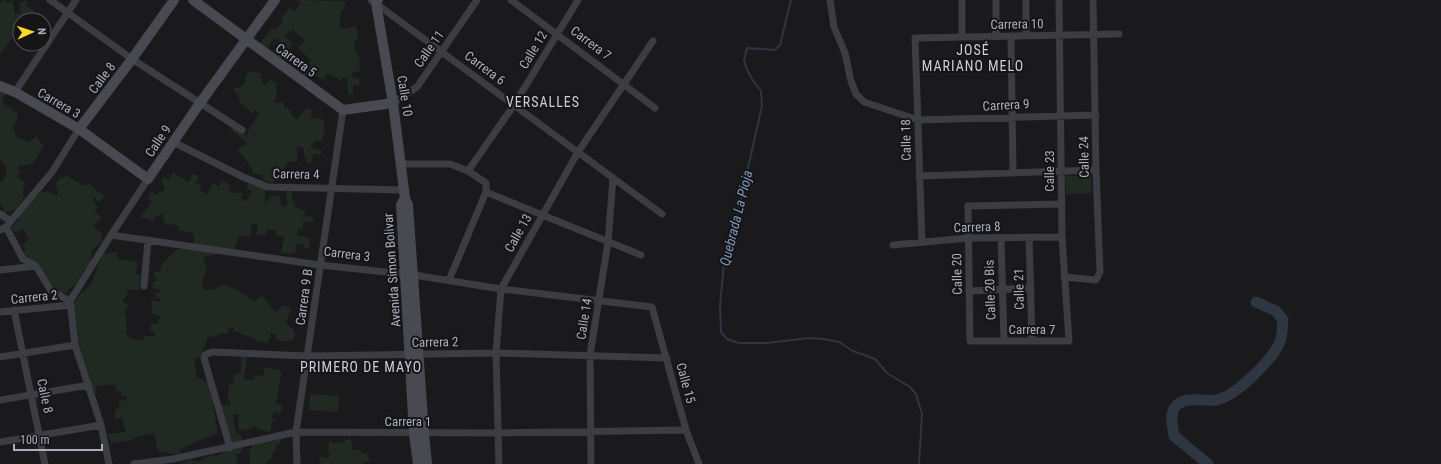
<svg xmlns="http://www.w3.org/2000/svg" width="1441" height="464" font-family="'Roboto Condensed',sans-serif">
	<rect width="100%" height="100%" fill="#1a191c"/>
	<path fill="#202a23" d="M4,0L8,3L12,0L15,14L20,13V3L25,0L28,3L26,5L48,22L44,26V20H20V38L18,39L13,37L0,54V2Z
		M297,0L346,1L344,9L341,10L340,27L343,29L356,26L358,39L354,40L356,54H359L360,71L352,73L353,78H357L362,84L353,86V94L348,95L347,78H342V81L328,73L323,80L309,71L303,78L301,76L311,64L309,63L311,60L298,48L305,40L293,30L284,36L293,44L280,61L271,54L280,41L274,38L266,50L260,44L272,28L276,30L283,20L281,18L290,7L295,11L301,3Z
		M251,72H257L262,75L260,78L263,80L262,83L266,85L270,79L277,84L276,89L277,95L274,102L275,103L283,102L285,108L292,110L291,115L295,119L299,118L304,109L310,108L312,113L311,119L318,118L325,121L323,131L325,133L321,142L316,140L311,145L312,148L323,151L322,153L318,155L314,153L311,163H307L304,153V148L297,146V162H287L283,170H275V179L272,184L264,180L262,175L255,174L249,166V163L245,160V157L237,151L239,147L240,148L247,143L231,130L233,125L247,136L248,131L259,114L255,110L253,113L241,104L238,95L234,92V88L241,87L246,81L244,80L247,75L246,73Z
		M0,89L6,93L2,102L17,113V120L13,128L17,137L28,142L37,136L39,141L44,145C37,156 36,168 19,165V171L21,174H17V177L25,182L23,190L24,198L16,209L4,213L2,205L0,204V182L4,181C6,173 8,166 0,160Z
		M173,172L188,182L193,174L199,176L195,183L202,186L200,190L207,194L213,183L219,186L222,180L230,185L228,190L235,194L237,191L243,194L241,198L247,201L252,191L246,188L249,182L267,189L265,191V201H269V197L280,196L281,206H287L286,191H292V201H295V207L306,211L305,216L314,217L313,222L304,221L302,229H298L297,235L311,238L309,249L304,248V245L297,244L295,254L281,253L284,237L275,235L276,231L267,229L266,236L256,234L258,225L252,224L250,237L239,235L235,249L194,244V234L179,230V226L164,223L163,214L155,216L154,221L140,217L152,201L147,199L151,192L158,195L160,191L162,192L165,187L161,182L164,177L169,179Z
		M1091,175L1092,193L1066,194L1065,176Z
		M67,176L85,186L89,184L95,188V190L105,196L99,202L94,197L93,201L98,207L95,211L101,218L93,226L101,233L102,241L92,250L90,265L83,271L79,281L69,289L68,293C52,295 45,276 40,264L30,260L24,254L26,248L21,246L29,239L23,229L16,232L12,230V227L19,220L18,216L38,194L47,191L55,195L58,194L55,184L60,178Z
		M194,248L210,250L217,254L203,257L207,267L202,282L203,288C210,293 216,289 222,284L232,287L254,301L261,296L265,298L275,313L284,305L291,308L286,322L295,332L294,340L284,342L276,340V335L271,333L268,343L255,341V338L240,334V332L234,331V328L229,327L228,334L220,333L219,335H214L213,338L208,337L202,352L203,357L194,358L197,377L209,384L218,433L182,448L179,454L158,452L154,433L138,436L132,440L111,443L107,434L126,432L122,418L115,419V410L119,408V401L127,400L126,396H121V391H116L115,384L96,386L97,395L91,389L85,363L80,353L73,307L76,299L91,284L103,254L117,252V259L137,262L136,274L141,275L139,290H127L128,294L122,301L129,305L124,312L126,318V334L131,339L144,341V336H155V332L150,331L151,324H157L160,316L152,313L151,300L160,302V298H155V293H160L161,290L153,288V283L158,280L154,277L155,271L160,272L162,264L176,250Z
		M241,357H247L244,379L254,380L255,375L263,377L265,367L282,371L276,404L282,406L281,413L274,412L271,418L276,421L272,422L270,432L258,429L256,426L242,431L238,428L239,414L233,415L235,431L241,436L243,442L232,446L219,405H230V401H228L229,383H234V374H241Z
		M310,394L339,396L338,412L309,410Z
		M330,437L331,443H340L351,438L352,450H360L361,453H368L369,462H363V464H320L319,457L322,456L325,458L330,457L328,449Z
		M277,439H281L280,444L277,445L276,450L272,453L273,457L266,462V464H249L250,462V453L246,450L250,449C255,440 265,442 273,442Z
		M244,447L240,454L237,453L236,456L238,459L236,464H181L190,459L197,462L213,454L215,457L227,450Z"/>
	<g fill="none" stroke-linecap="round" stroke-linejoin="round">
		<path stroke="#2e3641" stroke-width="2" d="M791,0L780,45L775,50L747,48L744,60L747,70L754,82L761,91L762,106L737,216L733,240L731,251L724,262L720,306L721,332L727,339L739,343H767L809,338L824,339L839,342L853,351L875,359L887,373L910,387L916,394L922,414L919,464"/>
		<path stroke="#2e3641" stroke-width="11" d="M1208,464L1174,436C1173,427 1169,415 1175,407C1184,395 1204,402 1216,400C1235,397 1271,361 1279,344C1283,337 1282,327 1283,320L1276,311L1256,302"/>
		<path stroke="#3c3c43" stroke-width="7" d="M50,0L132,59L242,130
			M371,0L662,214
			M511,0L655,108
			M830,0L834,27L845,53L851,81L856,94L864,102L918,120L1096,115
			M996,0V36
			M1026,0V35
			M1059,0L1062,237L1069,341H970L968,206L1062,204
			M1011,36L1013,173
			M962,37V0
			M15,92L76,0
			M393,103L417,87L477,0
			M173,142L243,177L268,187L404,190
			M402,164H450L468,171L486,183V192L449,280
			M468,171L514,105L578,0
			M919,176L1096,170
			M486,192L641,255
			M0,214L11,221
			M6,227L23,259L36,266L51,291L70,301
			M0,230L6,227L52,172L79,129
			M111,235L320,265L414,275L501,289L652,307L686,430L699,464
			M1029,237L1032,341
			M1001,238L1004,341
			M922,242L915,38L1119,34
			M893,245L968,238L1062,237
			M0,270L36,266
			M1064,277L1096,280L1100,272L1096,170L1093,0
			M144,286L148,240
			M969,291L1031,288
			M14,310L45,464
			M0,312L71,305
			M0,357L75,345
			M0,400L89,385
			M0,442L101,425
			M230,448L204,358L205,355L212,352L307,356L496,353L667,358
			M109,464L101,425L75,345L70,301L111,235L148,179
			M134,464L173,459L296,432L497,433L686,430
			M297,464L296,432L343,110
			M499,464L496,353L501,289L578,152L653,41
			M591,464L590,355L608,242L613,178"/>
		<path stroke="#484951" stroke-width="10" d="M193,0L343,110L393,103
			M378,0L376,3L393,103L405,198L408,205L424,433L427,464
			M0,86L15,92L79,129L148,179L200,103L275,0
			M79,129L132,59L174,0
			M405,198L401,205L414,434L418,464"/>
	</g>
	<g text-anchor="middle" dominant-baseline="central" stroke-width="4" stroke-linejoin="round" paint-order="stroke">
		<g font-size="13" fill="#abadbc" stroke="#151417">
			<text transform="translate(1017 24) rotate(-1)">Carrera 10</text>
			<text transform="translate(591 43) rotate(37)">Carrera 7</text>
			<text transform="translate(429 49) rotate(-55)">Calle 11</text>
			<text transform="translate(533 50) rotate(-59)">Calle 12</text>
			<text transform="translate(296 60) rotate(36)">Carrera 5</text>
			<text transform="translate(485 68) rotate(37)">Carrera 6</text>
			<text transform="translate(102 78) rotate(-53)">Calle 8</text>
			<text transform="translate(405 96) rotate(81)">Calle 10</text>
			<text transform="translate(59 103) rotate(30)">Carrera 3</text>
			<text transform="translate(1006 105) rotate(-3)">Carrera 9</text>
			<text transform="translate(906 140) rotate(-91)">Calle 18</text>
			<text transform="translate(158 141) rotate(-56)">Calle 9</text>
			<text transform="translate(1084 157) rotate(-91)">Calle 24</text>
			<text transform="translate(1049 171) rotate(-90)">Calle 23</text>
			<text transform="translate(296 174) rotate(1)">Carrera 4</text>
			<text transform="translate(977 227) rotate(-2)">Carrera 8</text>
			<text transform="translate(518 233) rotate(-61)">Calle 13</text>
			<text transform="translate(347 254) rotate(7)">Carrera 3</text>
			<text transform="translate(392 270) rotate(-94)">Avenida Simon Bolivar</text>
			<text transform="translate(957 274) rotate(-91)">Calle 20</text>
			<text transform="translate(1019 289) rotate(-91)">Calle 21</text>
			<text transform="translate(990 290) rotate(-92)">Calle 20 Bis</text>
			<text transform="translate(34 297) rotate(-6)">Carrera 2</text>
			<text transform="translate(304 297) rotate(-82)">Carrera 9 B</text>
			<text transform="translate(584 319) rotate(-81)">Calle 14</text>
			<text x="1032" y="329">Carrera 7</text>
			<text transform="translate(435 342) rotate(-1)">Carrera 2</text>
			<text transform="translate(686 383) rotate(75)">Calle 15</text>
			<text transform="translate(45 396) rotate(78)">Calle 8</text>
			<text x="408" y="421">Carrera 1</text>
		</g>
		<g font-size="14" letter-spacing="1" fill="#cccdd8" stroke="#151417">
			<text x="973" y="50">JOSÉ<tspan x="973" dy="16">MARIANO MELO</tspan></text>
			<text x="543" y="102">VERSALLES</text>
			<text x="361" y="367">PRIMERO DE MAYO</text>
		</g>
		<g font-size="14" font-style="italic" fill="#7f96ba" stroke="#151417">
			<text transform="translate(736 218) rotate(-76)">Quebrada La Pioja</text>
		</g>
	</g>
	<g transform="translate(32 32) rotate(87)"><circle r="19" fill="#151417" stroke="#515159"/>
	<path d="M0-3L7 15L0 10L-7 15Z" fill="#ffd82e"/>
	<text y="-6" font-size="11" font-weight="bold" text-anchor="middle" fill="#abadbc">N</text>
	</g>
	<path d="M14 444v6h88v-6" fill="none" stroke="#abadbc" stroke-width="2"/>
	<text x="20" y="444" font-size="12" fill="#abadbc" stroke="#151417" stroke-width="3" paint-order="stroke">100 m</text>
</svg>
